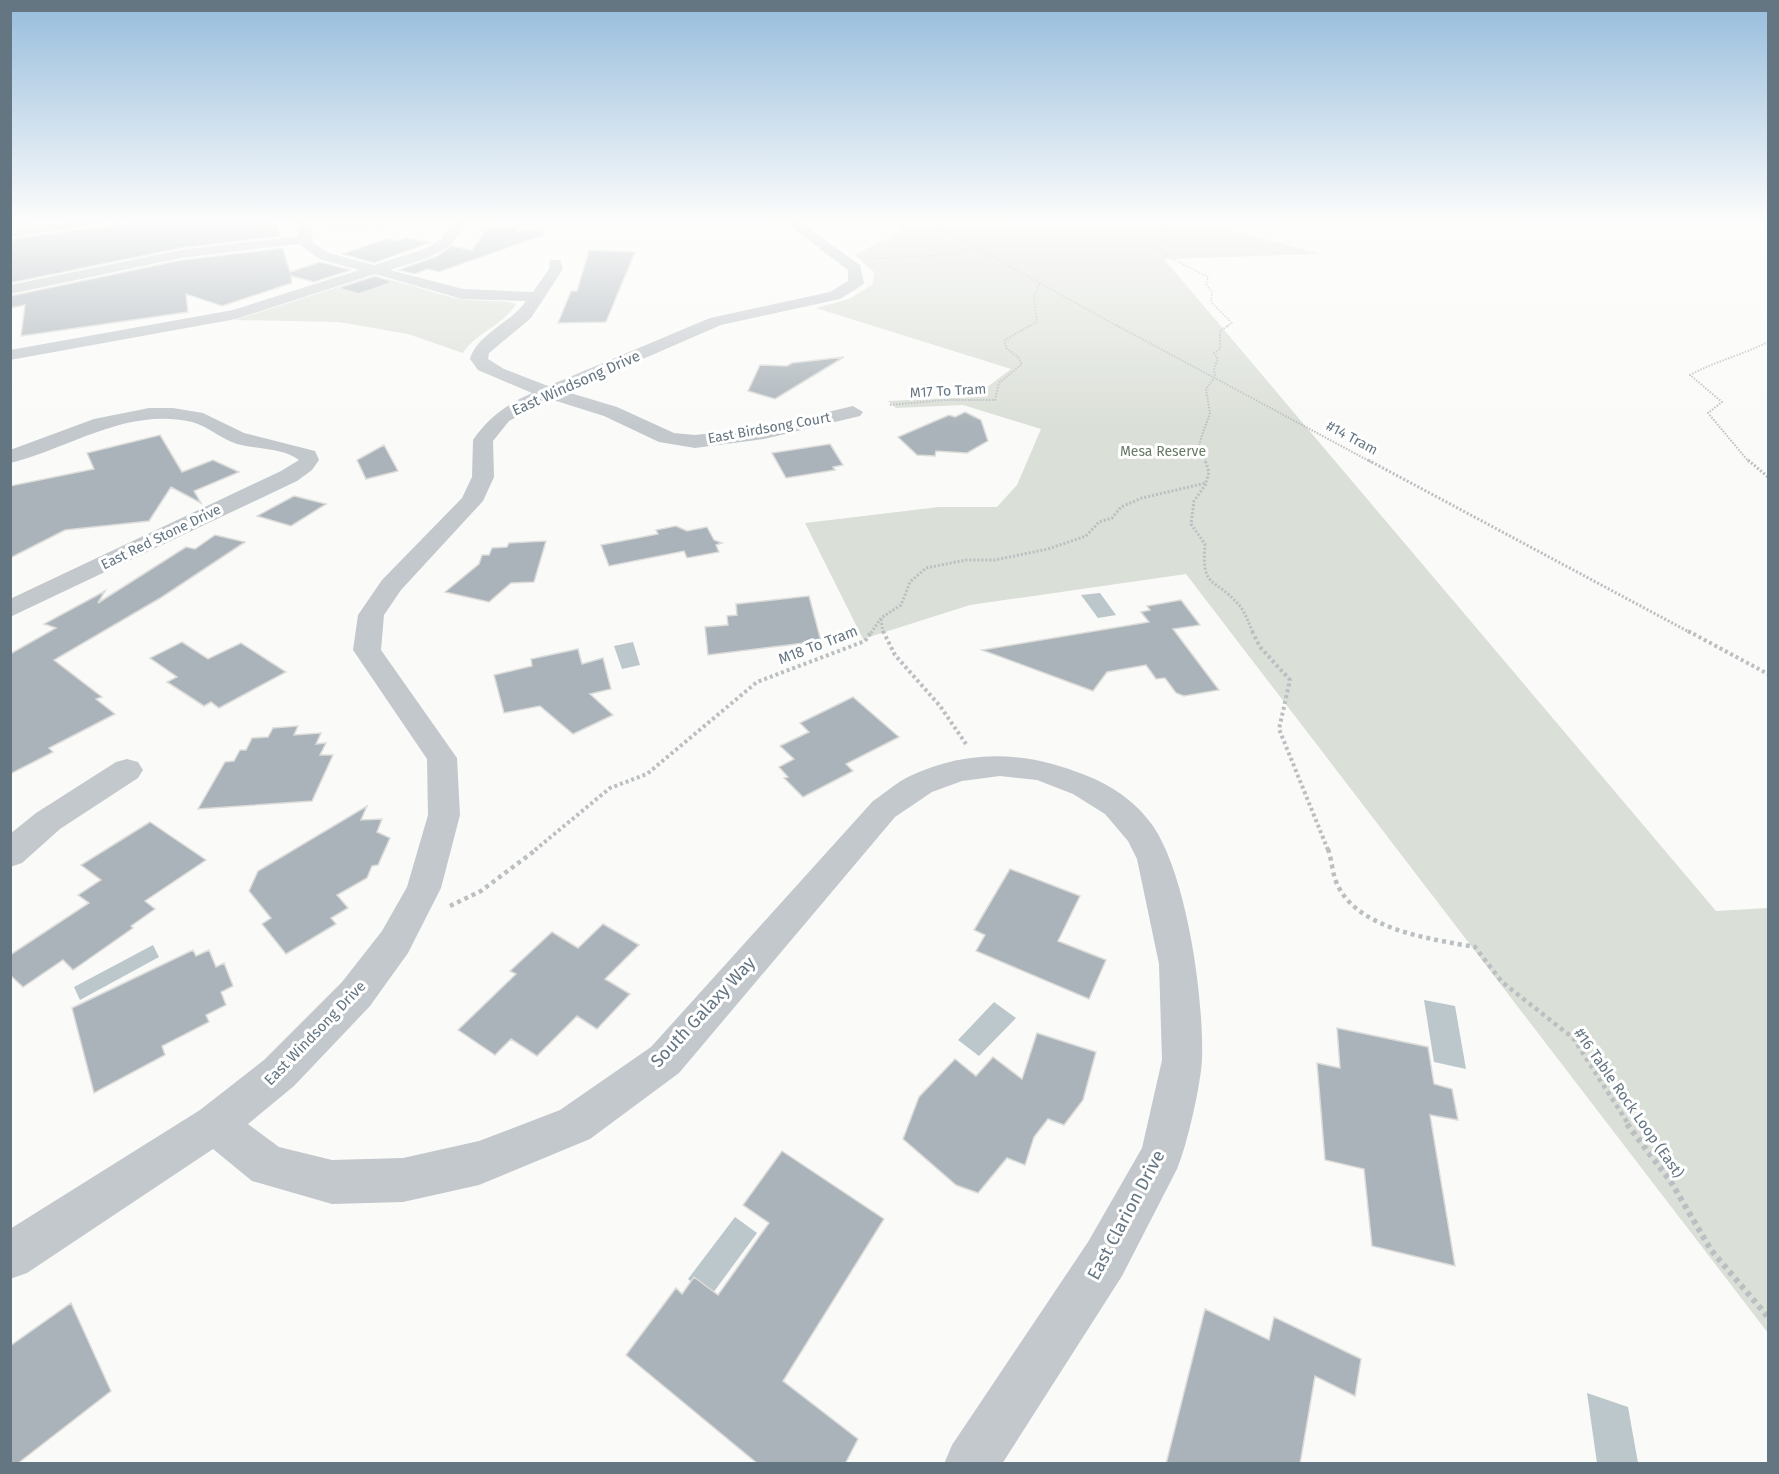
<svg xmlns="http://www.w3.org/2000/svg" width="1779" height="1474" font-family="'Fira Sans',sans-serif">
	<rect width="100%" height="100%" fill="#fafaf8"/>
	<path fill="#dadfd7" d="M890,220H1192L1321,254L1164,259L1716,911L1768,908V1333L1186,574L970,605L863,639L805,523L939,507H997L1017,485L1041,429L963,405L896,408L888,401L974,397L1011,369L816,308L849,299L873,284L874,272L855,255L904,229Z
		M366,278C397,277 426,292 456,298C476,303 497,298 516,304C503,326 476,332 463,353L408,334L339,322L235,320Z"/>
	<path fill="#bbc7cb" d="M1100,593L1116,615L1098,618L1081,595Z
		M633,642L640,665L622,669L614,646Z
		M153,945L159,957L80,1000L74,987Z
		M1424,1000L1455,1006L1466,1069L1434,1062Z
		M994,1002L1016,1018L979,1056L958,1040Z
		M735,1217L757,1233L710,1297L688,1279Z
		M1587,1393L1628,1407L1638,1463H1597Z"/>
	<path fill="#aab3b9" stroke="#dcdcda" stroke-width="1.5" d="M10,220H65L10,227Z
		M115,220H121V224L147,220H270V223L276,222L280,236L181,248L10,283V239L106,226Z
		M519,227L517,231H542L543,235L439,272L428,269L415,274L398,270L437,256L451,246L472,250L484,232L490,228Z
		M406,238L431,242L374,263L342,254L386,239L396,241Z
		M283,248L290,272L320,262L351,270L314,282L291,276L292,283L222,306L186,294L188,312L21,336L25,305L10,308V296L181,260Z
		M589,250L635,252L606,322L558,323L571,291H577Z
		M375,276L393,282L359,294L338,288Z
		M844,357L775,399L748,391L760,365L787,366L792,363Z
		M965,412L981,420L988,441L967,453L936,451L935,456L917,455L898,437L949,415L955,417Z
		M160,435L182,472L213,460L239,472L194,491L201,503L171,487L149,521L65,530L10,558V486L94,469L87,453Z
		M830,444L843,465L833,467L835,470L786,478L772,453Z
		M384,445L398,471L366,479L357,460Z
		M294,496L326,504L291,526L257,516Z
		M676,526L687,531L707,527L714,540L722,543L716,545L719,552L687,558L684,551L609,566L601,545L658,534L656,530Z
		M215,535L245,542L162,597L54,660L102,697L96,699L115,714L49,748L53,752L10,774V654L56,628L44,624L105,591L98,603L186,547L195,549Z
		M546,541L534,582L511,583L489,602L445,592L479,564L482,555H489L492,548L507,547L509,543Z
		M809,596L821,641L708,655L705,627L728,625L727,616L737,615L736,604Z
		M1181,600L1200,625L1173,629L1219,690L1184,696L1176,693L1165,678L1156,679L1146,665L1107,672L1093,691L982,650L1149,622L1141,612L1150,610L1147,606Z
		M182,642L208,659L241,643L286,672L219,708L211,702L204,706L167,682L177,677L150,658Z
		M578,649L582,664L603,658L611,689L590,694L613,715L573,734L540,706L504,713L494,675L532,666L531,659Z
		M853,697L899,737L846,764L853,771L803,797L784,778L788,777L779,767L794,759L780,746L809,732L800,723Z
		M298,726L294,735L321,733L316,744L326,743L320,755H333L312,801L198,809L225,762L234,761L240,750H246L252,738L268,737L273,728Z
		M367,806L361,820L382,819L377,832L390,838L378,865L372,866L367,878L337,895L348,908L331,918L336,924L286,954L262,924L271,918L249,891L258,871Z
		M150,822L206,860L145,901L155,909L131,926L133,928L73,970L63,960L23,987L10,975V955L89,903L78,895L101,880L81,865Z
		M1010,869L1080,896L1058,941L1106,960L1089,999L976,951L985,935L974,930Z
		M603,924L639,945L605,979L630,994L597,1029L577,1016L537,1056L511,1039L495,1055L458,1030L516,974L510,971L552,932L578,948Z
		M193,950L196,956L209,950L216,967L224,963L233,986L221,992L226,1005L206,1015L209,1022L162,1046L165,1055L94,1093L72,1008Z
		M1337,1028L1428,1047L1434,1084L1452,1089L1458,1120L1430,1115L1455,1266L1372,1246L1364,1169L1325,1160L1317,1063L1340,1068Z
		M1037,1033L1096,1052L1083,1100L1064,1125L1048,1119L1034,1137L1025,1165L1007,1158L978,1193L956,1185L903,1139L919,1097L955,1059L976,1076L993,1057L1022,1079Z
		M782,1151L884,1219L783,1381L858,1439L845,1464H758L626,1355L676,1288L682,1294L694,1277L718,1295L769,1223L743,1205Z
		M71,1303L111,1391L17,1464H10V1346Z
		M1205,1309L1269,1340L1274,1317L1361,1359L1355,1396L1315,1376L1300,1464H1166Z"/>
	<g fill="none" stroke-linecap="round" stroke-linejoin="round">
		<path stroke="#bbbfc2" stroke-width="1.5" stroke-dasharray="1.5 1.5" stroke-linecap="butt" d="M926,220L1119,327
			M1168,220L1164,222L1169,231L1165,232V241L1159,248L1169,257L1208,277L1206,284L1212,292L1211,302L1232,323L1226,327
			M484,222L552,220
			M325,232L388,229L422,224
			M871,259L955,254L971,247
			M1028,327L1037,322L1034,296L1040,283"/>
		<path stroke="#bbbfc2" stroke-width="2" stroke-dasharray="1.5 1.5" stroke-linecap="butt" d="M1116,325L1371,462
			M890,405L944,400H995L999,383L1022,364L1018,357L1006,348L1005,340L1031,325
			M1206,462L1199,444L1210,413L1206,389L1215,377L1214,368L1218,359L1214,353L1220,349V331L1229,325
			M1749,462L1708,413L1722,402L1690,375C1716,361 1742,355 1768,342"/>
		<path stroke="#bbbfc2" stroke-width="3" stroke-dasharray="2 2" stroke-linecap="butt" d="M1368,460L1691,633
			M1748,460L1768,477
			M1206,484L1194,501L1191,524L1205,544C1201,590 1215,577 1238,604C1245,611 1249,624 1253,633
			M881,619L883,633
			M871,633L881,618L901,605L910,582L926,568L966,560H995L1048,549L1086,536L1099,522L1112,518L1121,507L1142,498L1206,483L1209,472L1205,460"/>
		<path stroke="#bbbfc2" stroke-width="4" stroke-dasharray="3 3" stroke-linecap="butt" d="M883,631L895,655L940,706L966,744
			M1252,631L1260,647L1290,680L1279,729L1328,850
			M1688,631L1768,674
			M535,850L610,788L647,774L757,682L865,641L872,631"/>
		<path stroke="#bbbfc2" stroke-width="4.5" stroke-dasharray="4 4" stroke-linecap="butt" d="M1328,849C1332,860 1332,873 1337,884C1358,930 1431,939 1475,947L1502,982L1573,1038L1629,1125
			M450,906L481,891L537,849"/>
		<path stroke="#bbbfc2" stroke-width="6" stroke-dasharray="4.5 4.5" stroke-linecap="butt" d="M1627,1124L1671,1182L1711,1250L1768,1317"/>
		<path fill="#c3c8cc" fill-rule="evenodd" d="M435,220H461L462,221L459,223Z"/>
		<path fill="#c3c8cc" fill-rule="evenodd" d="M80,220H113L106,224L10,237V229Z
			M302,220L311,223L313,243L329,253L374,265L425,249L441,239L453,220H465C459,253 418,261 390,270L463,289L533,292L549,269L550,260H560L563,269L531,318L489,353L488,359L504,369L548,386L710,318L830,292L848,281V270L782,220H797L860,265L864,283L861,286L840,299L721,325L567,392L617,407L674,433L695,435L764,427L853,406L863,412L860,416L764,439L695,448L659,442L604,416L550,399L509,421L493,441L494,477L483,501L401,590L384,615L381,650L457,758L460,815L441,888L408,953L370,1006L294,1086L248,1124L279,1147L332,1160L403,1158L479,1141L560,1110L651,1047L873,801C885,793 897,782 910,776C965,750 1022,751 1077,772C1107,782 1135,800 1153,826C1187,876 1204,998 1202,1059C1201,1084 1187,1146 1177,1169L1122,1276L1002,1464H944L952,1445L1088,1242L1142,1148L1162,1060L1159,964L1137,859L1128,841L1105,814L1073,794L1037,780L1000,776L962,781L932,792L895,817L679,1073L590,1139L479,1185L403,1202L332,1204L252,1181L213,1149L27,1273L10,1279V1229L200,1110L264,1060L342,982L382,931L407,887L428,815L427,759L353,650L358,615L382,580L462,498L472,477L473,440C488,418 507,404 532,393L478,370L470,359C477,334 512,322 526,301L462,299L375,274L236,319L10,360V350L233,310L359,270L319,259L299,244L181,258L10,294V285L181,250L298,236L297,223Z
			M149,408H173L203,413L244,433L315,451L319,460L312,470L297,481L10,617V599L281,471L299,460C285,448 255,449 237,444C221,439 208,426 192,422C126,407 71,448 10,463V450L94,419Z
			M127,759L138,762L143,770L138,778L60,829L22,863L10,867V834L36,813L116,762Z"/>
	</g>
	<linearGradient id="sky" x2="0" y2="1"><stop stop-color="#96bcdc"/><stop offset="0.52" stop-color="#fdfdfc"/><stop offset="1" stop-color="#fdfdfc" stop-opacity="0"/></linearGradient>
	<rect width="1779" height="426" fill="url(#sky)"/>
	<g text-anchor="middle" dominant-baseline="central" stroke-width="6" stroke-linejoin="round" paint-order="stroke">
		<g font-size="14" fill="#657683" stroke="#fff">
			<text transform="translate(948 391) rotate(-3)">M17 To Tram</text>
			<text transform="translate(769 428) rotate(-10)">East Birdsong Court</text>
			<text transform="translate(1352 438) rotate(28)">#14 Tram</text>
			<text transform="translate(161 537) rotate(-26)">East Red Stone Drive</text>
		</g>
		<g font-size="14" fill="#687a64" stroke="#fff">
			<text x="1163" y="451">Mesa Reserve</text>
		</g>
		<g font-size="15" fill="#657683" stroke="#fff">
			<text transform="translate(576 383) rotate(-24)">East Windsong Drive</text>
			<text transform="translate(818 645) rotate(-21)">M18 To Tram</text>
			<text transform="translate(315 1033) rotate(-46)">East Windsong Drive</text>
			<text transform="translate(1629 1103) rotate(55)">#16 Table Rock Loop (East)</text>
		</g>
		<g font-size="18" fill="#657683" stroke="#fff">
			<text transform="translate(703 1012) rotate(-47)">South Galaxy Way</text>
			<text transform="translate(1126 1215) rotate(-62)">East Clarion Drive</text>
		</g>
	</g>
	<rect width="1779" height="1474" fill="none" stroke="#657683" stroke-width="24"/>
</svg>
